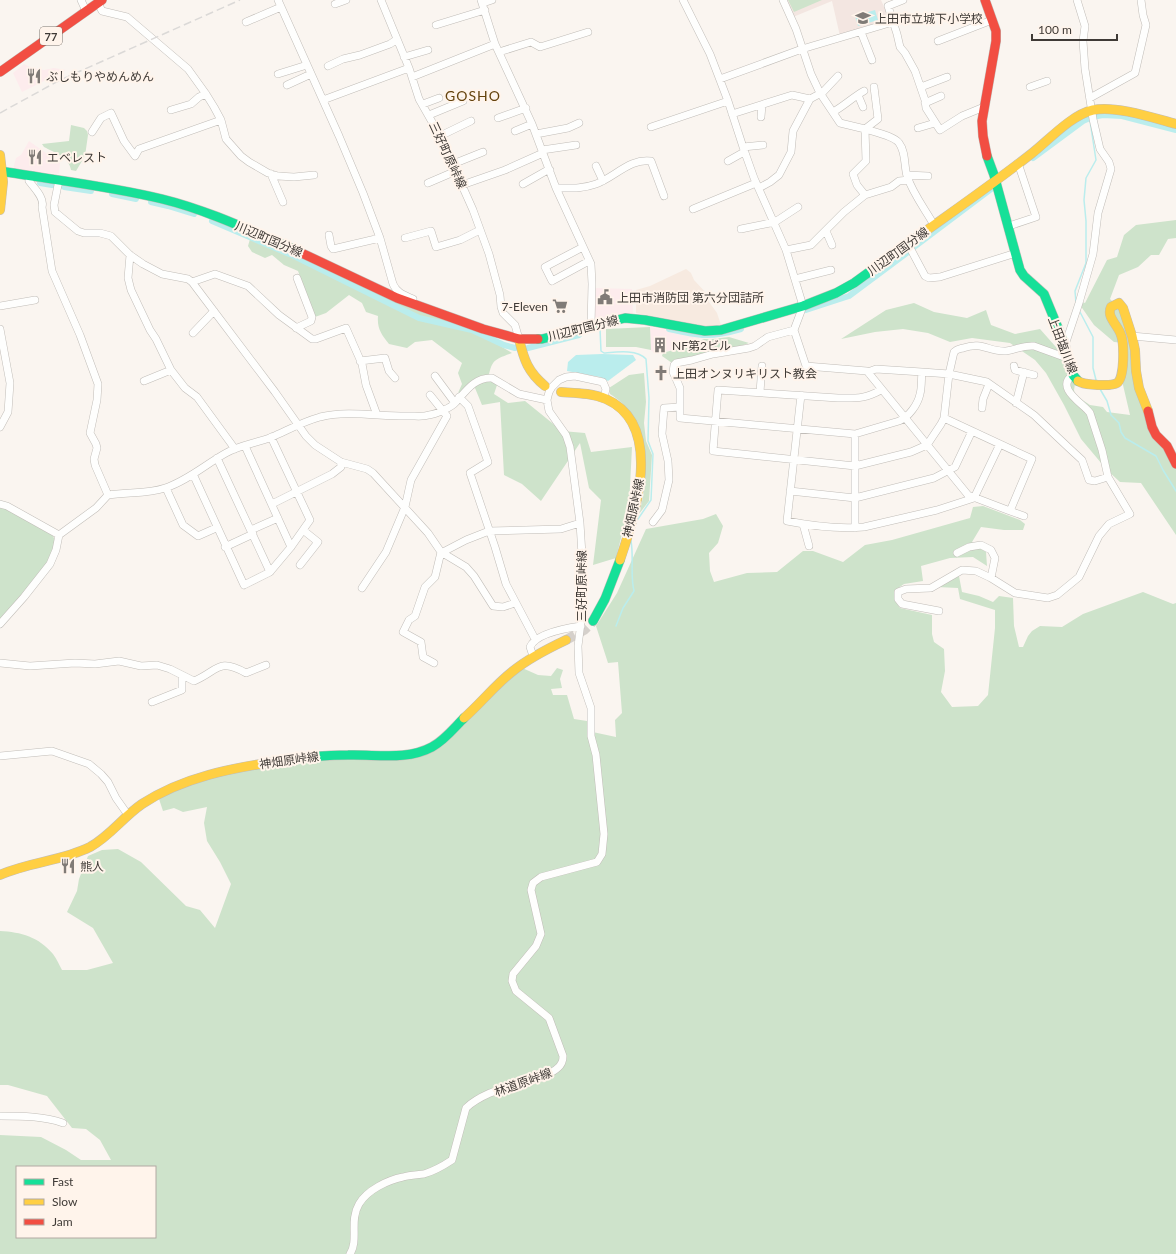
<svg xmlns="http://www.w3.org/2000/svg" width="1176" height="1254" font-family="Lato,'Noto Sans JP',sans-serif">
	<rect width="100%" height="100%" fill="#faf5f0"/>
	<path fill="#fdeced" d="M24,64L32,68L44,70L54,68L66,70L22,92L13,73Z
		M29,141L60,163L59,174L13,169L16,158L21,155Z
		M594,288L632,289L633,313L616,314L596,320L593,316Z
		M650,327L699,337V341L682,348L660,353H654L651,350Z"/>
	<path fill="#f7eae0" d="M686,269L691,273L694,280L707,294L709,302L717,313L721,325L711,327L636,313V290L650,286Z"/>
	<path fill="#f3e6e1" d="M786,0H881L890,20L840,36L832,1L793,17Z"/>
	<path fill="#cee3cb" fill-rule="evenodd" d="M788,0H822L794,12Z
		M71,125L84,128L87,131L88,135L85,156L76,171L71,170C69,157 55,153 44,147L42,144L69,141Z
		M1176,220V238L1168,239L1159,255H1151L1138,267L1119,275L1110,299L1120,309L1124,318L1138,389L1176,468V535L1141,483L1120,482L1107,470L1081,439L1064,405L1046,373L1035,360L1010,343L972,338L950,342L928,333L903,329L875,332L841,339L886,310L914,303L934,312L967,318L986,310L991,325L1015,334L1040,329L1063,355L1075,384L1074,390L1075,395L1090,405L1103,407L1107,412L1130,415L1123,385L1125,343L1114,342L1094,325L1080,305L1082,302L1085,303L1107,260L1117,257L1124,235L1136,225Z
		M250,239L306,263L457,320L512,353C493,360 492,360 488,379L497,385L494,394L508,403L525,401L562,431L585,433L591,452L632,447L629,506L616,558L593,565L601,500L589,488L580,443L541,501L522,484L504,475L500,402L482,405L475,388L458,393L462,384L458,373L462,363L432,340L415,342L407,348L389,344C381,334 377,328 378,316L366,312L362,303L349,295L326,313L315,317L298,271L284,265L272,255L265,258L252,252L248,246Z
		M650,327L651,350L636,347H606V329Z
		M729,337L749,343L732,349L672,363L662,356L663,353L693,344L704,339H713Z
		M644,373L646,402L644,423L646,441L652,455L649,501L639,514C647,485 647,464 638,436C632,415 629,406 610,394L609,388L629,375Z
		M0,505L52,533L55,541L54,550L48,564L0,621Z
		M983,506L1020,520L1025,524L1023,530H1004L981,527L972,542L986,552L987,566L973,557L950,558L921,566L923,581L904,584L894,591V599L900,608L932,615V634L934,642L944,649L945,671L941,692L952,707L978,706L988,695L995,628V610L960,599L958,588L937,587L959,576L962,592L979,596L993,602L999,596L1013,598L1014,626L1019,647H1023L1028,636L1032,631L1040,626L1062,627L1083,614L1143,592L1173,604L1176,603V1254H0V1135L41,1137L66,1150L81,1160H111L100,1140L86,1129L72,1128L47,1096L8,1085H0V931C21,932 39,937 53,954C57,959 59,965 62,970H87L113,963L93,928L67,912L77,891L79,879L88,856L102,850L118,849L141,862L186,906L200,910L215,928L231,884L220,862L207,841L204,823L207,807L183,812L174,808L163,811L158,796L201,780L286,762L425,751L520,667L538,675L551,676L557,668L563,670L560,679L562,688L551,689L553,695H567L574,719L587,721L588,731L616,737L615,720L622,713L618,662L608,663L596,626L617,593L646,529L703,519L716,514L723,526L718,543L709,553L710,571L714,582L747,573L777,572L803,551H813L843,562L865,545L892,540L970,518L973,507ZM17,1167H155V1237H17Z"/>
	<path fill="#baeded" d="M875,10L878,20L858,26L855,16Z
		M602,354L633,355L636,360L608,381L600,377L567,371L568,362L576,355Z"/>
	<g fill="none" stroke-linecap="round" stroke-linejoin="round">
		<path stroke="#baeded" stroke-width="1.5" d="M1076,303L1075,291L1086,263V221L1084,200L1086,178L1096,160L1090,121
			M1080,312L1093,337V368L1096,380
			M600,329L601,351L604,353C616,352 637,349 646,359L649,398L648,441L653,454L651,500L638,519
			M1100,389L1107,401L1111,415L1119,423L1121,432L1125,438L1156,456L1163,470L1176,491
			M616,626L623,608L634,591C630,575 634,558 631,541"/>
		<path stroke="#baeded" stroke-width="6" d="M1033,158L1083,121L1092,117L1103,115L1122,116L1176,130
			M40,183L52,185
			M64,187L91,191
			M112,194L136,199
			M151,202L168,206L194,214
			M212,221L294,256L419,318L472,330L504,345L515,348
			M914,247L991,189
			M806,310L849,296L908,252
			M669,329C700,336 710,338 741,329
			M528,348L579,335"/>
		<path stroke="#d5d0cb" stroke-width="10" stroke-dasharray="10 5" stroke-linecap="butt" d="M566,640L584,630L593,621"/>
		<g stroke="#c1bdb8" stroke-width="8">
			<path id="street" d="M81,0L86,11
				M278,0L339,136L363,193L380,238L393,284C397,293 404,295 413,299
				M381,0L409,68L419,99L440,136L473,210L489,254L500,295L501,307L503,313L515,325L519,339
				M481,0L495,44L532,124L556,188L591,264L592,284L591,326
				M683,0L710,54L728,101L743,147L754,178L786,250L803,306L794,330L806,366L867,371L968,495L1010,511L1032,459L944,418
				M783,0L796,29L811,74L820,93L840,123L865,129L866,161L853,174L857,185L865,195L844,212L811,245L786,250
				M903,0L888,6L897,34L900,47L905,53L915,71L925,100L926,108L940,130L962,116L984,107
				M98,3L102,11L127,17L188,69L206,94L214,107L221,120L226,139L241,156L249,162L268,173L278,176L294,177L314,175
				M483,3L492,0
				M335,4L346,0
				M246,22L281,7
				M436,25L485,10
				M861,32L872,60
				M938,41L992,20
				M499,52L531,42L540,47L588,32
				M404,57L428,50
				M328,66L343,59L360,55L390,44L396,40
				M278,74L307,65
				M412,77L495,44
				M720,79L802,49L893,22
				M287,85L311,74
				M921,87L947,77
				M1030,87L1047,81
				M858,95L863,107
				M1090,98L1135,73L1146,25L1143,15L1141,0
				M323,100L409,68
				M925,103L941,96
				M423,104L439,98
				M171,110L191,104L199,97L206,94
				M833,112C844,106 853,97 864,91
				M732,114L792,95L810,99L823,92L838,76
				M429,115L463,101
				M761,117L762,105
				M498,118L526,108
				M651,127L728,101
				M918,128L935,123
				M865,129C874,132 894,136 899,143C906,152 904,166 907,176C913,194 925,209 934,225
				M865,129L878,119L874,87
				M515,131L532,124
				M92,132L101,118L111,113L124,141L135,156L139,149L221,120
				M536,134L568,128L579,123
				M440,136L471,121
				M743,147L763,145
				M542,150L576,145
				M728,161L744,152
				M453,164L483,152
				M596,166L603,181
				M271,174L283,202
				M907,175L928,176
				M59,180L54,205L55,212L78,231L84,233H100L111,236L130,255L143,264L162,274L188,279L192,282L275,392L306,436L315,445L341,462L367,469L373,473L428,533L441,552L435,577L425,587L415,616L409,620L403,632L421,642L423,657L434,663
				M29,181C34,188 45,198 42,207L52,271L80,335L98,384L97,400L90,433L96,444L97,448L94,459L95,465L108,495
				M428,183L456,171
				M523,184L546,171L550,170
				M462,185L505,170L543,153
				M556,188C570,188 582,189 596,184C615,177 630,158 651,161L664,196
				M759,188L770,182L779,175L791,152L793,131L810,99
				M865,195L891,187L899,181L909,180
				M693,209L756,183
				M1009,226L1036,217L1018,163
				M741,229L775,222L798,207
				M826,231L832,245
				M329,235L331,246L333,249L380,238
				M405,238L431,231L436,247L460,240L480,230
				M908,244L925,276L929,278L940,277L1016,253
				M583,247L545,267L552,281L589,261
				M130,255L128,278L131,290L150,330L156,339L171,370L185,388L197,397L235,449
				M795,279L831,270
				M192,282L215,274L248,286L279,315L312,339H316L346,328L362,364L366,385L377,415
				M0,306L35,300
				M296,328L311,321L312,317L297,278
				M0,329L10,383L8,412L0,427
				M794,330L768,337L755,346L749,348L713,354L692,360L676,363L674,365L673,372L680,388V418L855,434L899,421C909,417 918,404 920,394C922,387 921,379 922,372
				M193,333L214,311
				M1132,336L1176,340
				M1065,345L1079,303L1093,254L1098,213L1111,169L1109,162L1100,149L1093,119L1085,69L1083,41L1085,26L1077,0
				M360,361L385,358L389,371L395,378
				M1014,366L1015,370L1034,375
				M868,372L876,369L922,372L949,374L987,382L1034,415L1069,448L1082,460L1089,480L1095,481L1108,477
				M435,376L455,403
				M144,381L171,370
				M881,390C865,399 857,398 838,398L718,390L713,451L855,466L911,452L927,445L941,424L944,418L949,374L954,352C957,349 959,349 963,348C983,341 988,352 1006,351C1016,350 1022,345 1034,346L1067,358
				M760,392L762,366
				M801,395L787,521C812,526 839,529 864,527L937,510L974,498L1000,444
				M459,397L468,406L488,462L470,473L495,547L506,584L535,639
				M1016,403L1024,372
				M982,408L983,399L989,384
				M855,434V528
				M245,446L291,547
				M217,458L270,572
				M193,474L244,585L270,572L291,547L310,520L271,437
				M166,488L183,525L198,536L216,528
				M790,491L855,498L934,478L955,467L972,431
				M0,504L7,506L59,535
				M272,504L332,474L341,467V462
				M1010,511L1024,516
				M653,522L662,510L669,480L668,461L662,434L664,408L680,407
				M803,524L809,546
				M251,530L278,518
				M225,547L253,534
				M441,552L466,567L474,576L493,606L503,607L515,603
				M443,552L466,540L489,531L561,529L580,523
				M957,553L969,547L981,545L991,550L995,558L991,578
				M300,565L318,542L303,530
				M362,588L386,552L405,507L411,480L447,416L430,395
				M939,611L902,604L898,599V592L906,589L931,588L962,570L976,571L991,578L1015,593L1048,598L1057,595L1079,577L1099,536L1109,524L1130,514L1108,477L1102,450L1090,413C1084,404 1054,388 1073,375
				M0,624L24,597L50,564L56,550L59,535L96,508L108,495C127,492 148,494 165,488C187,481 206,464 226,453C240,445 257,443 272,437C288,430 302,422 320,417C349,410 381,417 411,416C416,416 423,417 429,415C436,414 451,408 456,402C466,391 475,377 492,378L519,394L547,400
				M533,656L530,647C536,633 567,628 581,626
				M0,663L30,666L75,663L95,664L119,661L141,666L157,665L170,669L194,681C218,671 218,657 246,673L266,665
				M152,702L182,690V676
				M0,756L52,751L89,764L101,774L108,782L116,798L128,815
				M0,1116C22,1116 43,1116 63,1123
				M350,1254C359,1240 349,1221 359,1204C367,1190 388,1180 403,1177C410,1175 417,1175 424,1174C434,1171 443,1166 452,1160L466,1108C473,1101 481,1097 490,1093C505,1087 557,1078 562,1062C563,1060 563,1058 563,1056L549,1018L516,991L512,981L513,974L536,946L541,934L531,890L533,883L541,877L597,862L602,854L604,834L596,755L591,736V708L579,673L578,646L583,607V571L580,523L570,447L566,435L549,411L547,400L549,392L552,387L559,380L566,377L575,376L603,382L606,389L604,398"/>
		</g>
		<g stroke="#c1bdb8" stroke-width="10">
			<path id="fast" d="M987,156L994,175L1020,270L1024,276L1044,294L1065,345L1068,364L1073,375L1078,381
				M0,171C54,180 109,186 162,199C207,210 249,230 291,248
				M538,339H542L625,318L645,320L705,331L721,330L803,306L836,293L854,283L916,238
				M593,621L605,599L620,560
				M280,761C303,757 325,755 348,755C376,754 406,761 432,747C445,740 454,728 464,718"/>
		</g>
		<g stroke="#c1bdb8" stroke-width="10">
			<path id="slow" d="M0,155L3,182L0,210
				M916,238C955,210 994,183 1031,154C1049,140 1071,115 1093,110C1115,105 1154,118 1176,124
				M519,339C524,360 528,372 545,386
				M1078,381C1084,385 1091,384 1098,385C1104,385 1112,386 1117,383C1125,378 1124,343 1121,335C1118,325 1106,317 1111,307L1119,303L1123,308L1132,336L1135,350L1136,371L1139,388L1148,411
				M561,392C576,393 592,393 606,399C665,425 635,516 620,560
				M464,718C481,703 495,685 513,671C529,658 547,649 566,640
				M0,875C29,862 62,861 90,847C110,836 123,817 142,804C183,777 232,768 280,761"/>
		</g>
		<g stroke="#c1bdb8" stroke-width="10">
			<path id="jam" d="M985,0L996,31V41L982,121L983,136L987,156
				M0,72L102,0
				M291,248L397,298L483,329L519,339H538
				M1148,411L1152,427L1156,435L1167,446L1176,464"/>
		</g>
		<use href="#street" stroke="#fefefd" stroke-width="7"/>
		<use href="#fast" stroke="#16e098" stroke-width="9"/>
		<use href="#slow" stroke="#ffcf43" stroke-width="9"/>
		<use href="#jam" stroke="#f24e42" stroke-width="9"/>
		<path stroke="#dbd9d7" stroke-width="1.5" stroke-dasharray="8 4" stroke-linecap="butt" d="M0,113L60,80L240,0"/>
	</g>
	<defs>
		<g id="school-bare" transform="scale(1.2)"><path d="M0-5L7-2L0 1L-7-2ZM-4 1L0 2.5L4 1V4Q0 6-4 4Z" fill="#807b77" stroke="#fff4eb" stroke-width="2.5" paint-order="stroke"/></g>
		<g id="restaurant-bare" transform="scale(1.2)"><path d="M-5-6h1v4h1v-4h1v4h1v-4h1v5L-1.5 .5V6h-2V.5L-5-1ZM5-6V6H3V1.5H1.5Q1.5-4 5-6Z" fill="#807b77" stroke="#fff4eb" stroke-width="2.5" paint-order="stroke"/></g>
		<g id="civic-bare" transform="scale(1.2)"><path d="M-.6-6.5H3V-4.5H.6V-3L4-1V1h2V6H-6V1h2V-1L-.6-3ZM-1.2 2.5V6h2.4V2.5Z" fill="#807b77" stroke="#fff4eb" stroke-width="2.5" paint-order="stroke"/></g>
		<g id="supermarket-bare" transform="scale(1.2)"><path d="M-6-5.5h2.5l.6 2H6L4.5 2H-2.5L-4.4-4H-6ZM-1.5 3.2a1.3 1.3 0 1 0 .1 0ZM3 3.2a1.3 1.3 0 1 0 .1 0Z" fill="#807b77" stroke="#fff4eb" stroke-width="2.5" paint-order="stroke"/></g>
		<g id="building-bare" transform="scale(1.2)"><path d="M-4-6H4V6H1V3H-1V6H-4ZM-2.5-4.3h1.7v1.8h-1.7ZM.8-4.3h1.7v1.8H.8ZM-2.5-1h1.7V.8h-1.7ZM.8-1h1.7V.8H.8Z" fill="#807b77" stroke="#fff4eb" stroke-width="2.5" paint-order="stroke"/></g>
		<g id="church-bare" transform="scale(1.2)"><path d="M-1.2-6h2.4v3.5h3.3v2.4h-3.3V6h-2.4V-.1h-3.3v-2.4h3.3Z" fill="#807b77" stroke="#fff4eb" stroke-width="2.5" paint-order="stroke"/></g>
	</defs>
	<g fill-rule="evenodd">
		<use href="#school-bare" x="863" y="18"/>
		<use href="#restaurant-bare" x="34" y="76"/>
		<use href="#restaurant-bare" x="35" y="157"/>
		<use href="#civic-bare" x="605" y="297"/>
		<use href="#supermarket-bare" x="560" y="306"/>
		<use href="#building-bare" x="660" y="345"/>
		<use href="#church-bare" x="661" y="373"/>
		<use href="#restaurant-bare" x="68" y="866"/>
	</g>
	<g text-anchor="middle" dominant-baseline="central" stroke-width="4" stroke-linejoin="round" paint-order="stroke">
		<rect fill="#fff4eb" stroke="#79726c" stroke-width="1" x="40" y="27" width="22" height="18" rx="3"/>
		<g font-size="11" font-weight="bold" fill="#3f3a36">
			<text x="51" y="36">77</text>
		</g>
		<g font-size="12" fill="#3f3a36" stroke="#fff4eb" text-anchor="start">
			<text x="875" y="18">上田市立城下小学校</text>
			<text x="46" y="76">ぶしもりやめんめん</text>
			<text x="47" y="157">エベレスト</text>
			<text x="617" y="297">上田市消防団 第六分団詰所</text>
			<text x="548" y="306" text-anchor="end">7-Eleven</text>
			<text x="672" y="345">NF第2ビル</text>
			<text x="673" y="373">上田オンヌリキリスト教会</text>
			<text x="80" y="866">熊人</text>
		</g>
		<g font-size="12" fill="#3f3a36" stroke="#fff4eb">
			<text transform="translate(448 155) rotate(65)">三好町原峠線</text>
			<text transform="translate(269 239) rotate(23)">川辺町国分線</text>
			<text transform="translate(898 251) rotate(-36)">川辺町国分線</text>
			<text transform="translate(583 328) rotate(-14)">川辺町国分線</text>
			<text transform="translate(1063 345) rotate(69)">上田塩川線</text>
			<text transform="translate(633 508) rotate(-78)">神畑原峠線</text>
			<text transform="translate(581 586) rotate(-90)">三好町原峠線</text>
			<text transform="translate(289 760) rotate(-8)">神畑原峠線</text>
			<text transform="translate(523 1082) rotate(-20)">林道原峠線</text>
		</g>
		<g font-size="14" letter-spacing="1" fill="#64430d" stroke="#fff4eb">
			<text x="473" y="95">GOSHO</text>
		</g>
	</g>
	<rect x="16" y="1166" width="140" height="72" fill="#fff4eb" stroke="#b2aaa3"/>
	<rect x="24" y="1179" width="20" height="6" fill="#16e098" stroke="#b2aaa3"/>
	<text x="52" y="1186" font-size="12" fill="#3f3a36">Fast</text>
	<rect x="24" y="1199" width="20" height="6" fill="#ffcf43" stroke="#b2aaa3"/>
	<text x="52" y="1206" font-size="12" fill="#3f3a36">Slow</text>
	<rect x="24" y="1219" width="20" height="6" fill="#f24e42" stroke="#b2aaa3"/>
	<text x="52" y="1226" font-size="12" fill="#3f3a36">Jam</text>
	<path d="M1032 34v6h85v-6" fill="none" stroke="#3f3a36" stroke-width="2"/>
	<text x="1038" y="34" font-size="12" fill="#3f3a36" stroke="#fff4eb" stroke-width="3" paint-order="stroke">100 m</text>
</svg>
